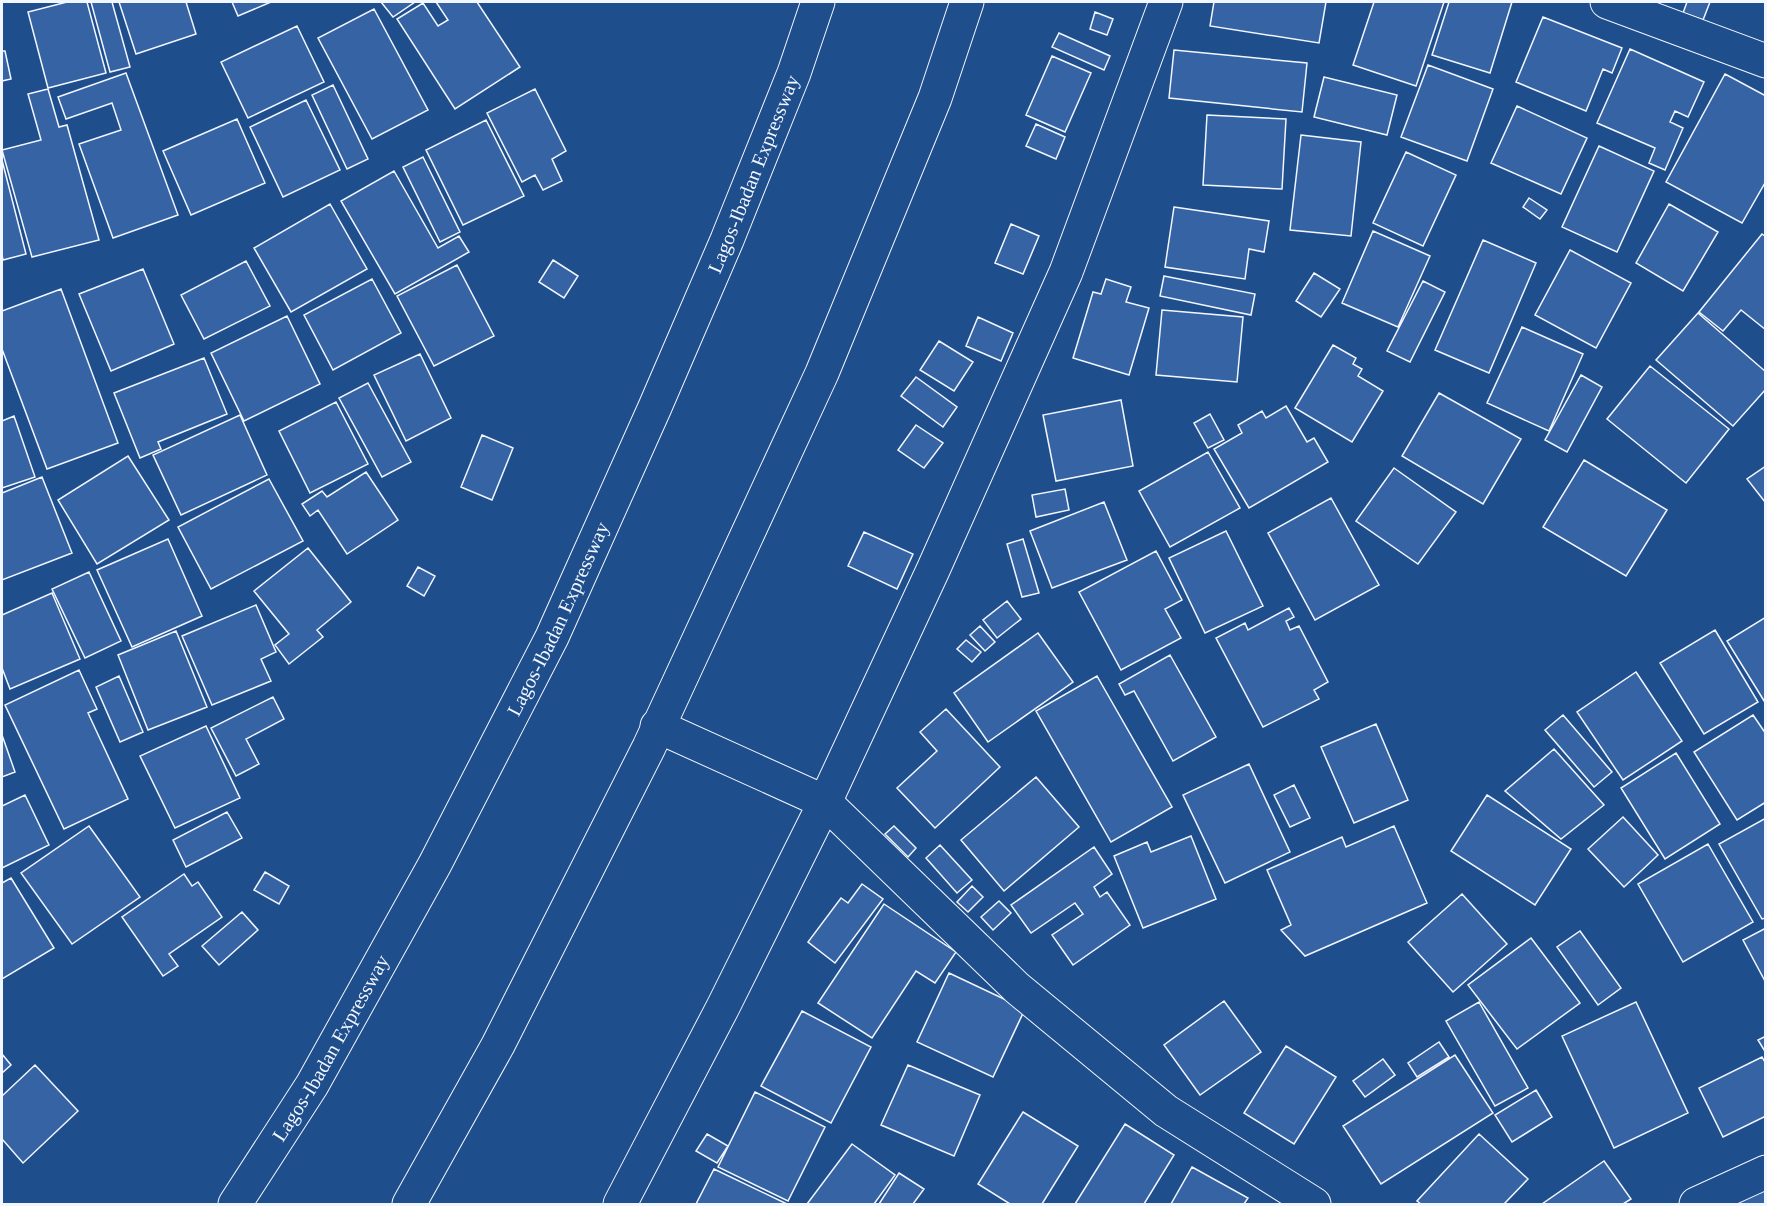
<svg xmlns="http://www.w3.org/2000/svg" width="1767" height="1206" font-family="Georgia,serif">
	<rect width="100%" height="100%" fill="#1f4e8c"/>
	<path fill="#3563a3" stroke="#f2f6ff" stroke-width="1.5" d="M67,2H87L106,73L48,88L28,12Z
		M91,2H112L130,67L110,72Z
		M119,2H186L196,34L136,54Z
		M232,2H271L238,16Z
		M381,2H415L393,17Z
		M436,2H477L520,67L455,109L397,19L423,3L438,26L448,20Z
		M1214,2H1326L1319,43L1210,26Z
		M1374,2H1444L1416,86L1353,65Z
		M1449,2H1512L1490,73L1432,55Z
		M1687,2H1710L1703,20L1683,13Z
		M374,9L428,110L372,139L318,38Z
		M1095,12L1113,19L1107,35L1090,29Z
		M1543,17L1622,48L1612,73L1603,69L1586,111L1516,82Z
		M297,26L324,82L248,118L221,62Z
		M1059,33L1110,56L1104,70L1052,47Z
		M1630,49L1704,82L1688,117L1675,111L1670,122L1683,128L1665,170L1649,163L1655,148L1597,123Z
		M1174,50L1307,63L1302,112L1169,98Z
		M2,51H5L11,79L2,81Z
		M1052,56L1091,73L1065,132L1026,115Z
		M1428,65L1493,89L1467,161L1401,137Z
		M126,73L178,215L113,238L79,144L121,130L112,103L66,119L58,97Z
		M1725,74L1766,96V181L1742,223L1666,182Z
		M1324,77L1397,95L1387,135L1314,117Z
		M333,85L368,159L347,169L312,95Z
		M48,89L59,127L67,125L99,240L32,257L2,150L41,140L28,94Z
		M535,89L566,151L552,159L562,181L543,190L535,175L522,182L487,113Z
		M306,100L340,170L283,197L250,127Z
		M1517,106L1587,138L1561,194L1491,163Z
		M1207,115L1286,119L1282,189L1203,185Z
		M237,119L265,183L191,215L163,151Z
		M486,120L524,196L463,225L426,150Z
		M1036,124L1065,137L1056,159L1026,146Z
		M1301,135L1361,142L1351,236L1290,230Z
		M1599,146L1654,171L1617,252L1562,227Z
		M1406,152L1456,175L1423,246L1373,223Z
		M423,157L460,232L440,242L403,167Z
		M2,160L26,254L3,260L2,255Z
		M394,171L438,248L459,236L469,252L395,294L341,201Z
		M1529,198L1547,210L1540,219L1523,207Z
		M330,204L367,269L291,312L254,248Z
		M1669,204L1718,232L1683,291L1636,263Z
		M1174,207L1269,221L1264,252L1249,249L1245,279L1165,267Z
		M1011,224L1039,236L1023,274L995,263Z
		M1373,231L1430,256L1398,327L1342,303Z
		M1762,234L1766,237V330L1741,310L1723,331L1699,312Z
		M1483,240L1536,263L1489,373L1435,350Z
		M1570,250L1631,283L1596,348L1535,315Z
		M553,260L578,276L564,298L539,282Z
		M246,261L270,306L204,339L181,295Z
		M457,265L494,336L434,366L397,296Z
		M143,269L174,344L111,371L79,294Z
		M1314,273L1340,289L1321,317L1296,301Z
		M1164,276L1255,294L1251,315L1160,296Z
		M372,279L401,333L333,370L304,315Z
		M1106,279L1131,287L1126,302L1149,308L1129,375L1073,358L1093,292L1101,294Z
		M1423,281L1445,292L1410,362L1387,351Z
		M61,289L118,443L47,469L2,349V311Z
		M1162,310L1243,317L1237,382L1156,375Z
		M1698,313L1766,372V389L1733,426L1656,360Z
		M287,316L320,384L244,421L211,353Z
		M978,317L1013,333L1001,361L966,346Z
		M1522,327L1583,354L1549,431L1487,403Z
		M939,341L973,362L954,391L920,370Z
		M1333,345L1356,358L1353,364L1362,369L1358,376L1383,391L1352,442L1295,408Z
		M420,354L451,418L406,441L374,375Z
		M204,358L227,414L158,442L161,449L140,458L114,393Z
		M1650,366L1729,429L1686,483L1607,419Z
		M1581,375L1602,387L1567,452L1545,440Z
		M916,377L957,407L943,427L901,396Z
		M368,383L411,462L382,477L339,398Z
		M1439,393L1521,439L1483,504L1402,456Z
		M1121,400L1133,466L1056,481L1043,415Z
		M336,402L368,464L310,493L279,431Z
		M1286,406L1307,442L1314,438L1328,462L1249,508L1214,449L1242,433L1238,425L1262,411L1266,418Z
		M1210,414L1224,440L1208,448L1194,423Z
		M240,415L267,475L181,515L153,455Z
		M14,416L35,477L2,488V421Z
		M916,425L943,443L924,468L898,450Z
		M482,435L513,448L492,500L461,487Z
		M1208,452L1240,508L1170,547L1139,491Z
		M128,456L169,520L97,564L58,500Z
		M1584,460L1667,510L1626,576L1543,527Z
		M1766,466V502H1765L1747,479Z
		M1394,468L1456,512L1418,564L1356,521Z
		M366,472L398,520L347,554L318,510L310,516L302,504L322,491L327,497Z
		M42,477L72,553L2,580V493Z
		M269,479L303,541L211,589L178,527Z
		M1065,489L1069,510L1036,517L1032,495Z
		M1331,498L1379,585L1315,620L1268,533Z
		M1104,502L1127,560L1052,588L1030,531Z
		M1226,531L1263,606L1205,633L1169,558Z
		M864,532L913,554L897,589L848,566Z
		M168,539L202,616L132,647L97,570Z
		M1023,539L1039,593L1022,597L1007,544Z
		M308,548L351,602L317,630L323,637L289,664L275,645L289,634L254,591Z
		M1156,551L1182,600L1165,609L1181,638L1121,670L1079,592Z
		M418,567L435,576L424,596L407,586Z
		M89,572L121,641L85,658L52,589Z
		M52,593L80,659L10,689L2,668V615Z
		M1007,601L1021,619L997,638L983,620Z
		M256,605L276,652L261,659L271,681L212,705L182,636Z
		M1289,608L1294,617L1286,621L1290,630L1299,626L1328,682L1314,690L1319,699L1263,727L1216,638L1245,623L1248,630Z
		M1766,617V704L1727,641Z
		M980,626L995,642L985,651L970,635Z
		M1715,630L1758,702L1704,734L1660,663Z
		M176,631L207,707L148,730L118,655Z
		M1038,633L1073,682L988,742L954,693Z
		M966,640L981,652L972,662L957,649Z
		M1170,655L1216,737L1173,761L1134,691L1125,695L1119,684Z
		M79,670L97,709L88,713L128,799L64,829L5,705Z
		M1636,672L1682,741L1623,780L1577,712Z
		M119,676L143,732L120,742L96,687Z
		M1097,676L1172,807L1111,842L1036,711Z
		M273,697L284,719L246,739L259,764L236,776L211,728Z
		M946,709L1000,767L935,828L897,788L937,751L920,732Z
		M1563,715L1612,772L1594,787L1545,730Z
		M1753,715L1766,734V802L1737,820L1694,752Z
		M1376,724L1408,800L1354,823L1321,747Z
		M206,726L240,798L175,828L140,756Z
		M2,735L15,772L2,777Z
		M1554,749L1604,805L1561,839L1505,791Z
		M1676,753L1720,824L1665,859L1621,788Z
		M1249,764L1290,852L1225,883L1183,795Z
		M1036,777L1079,827L1004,891L961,840Z
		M1294,785L1310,818L1290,827L1274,795Z
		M25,795L49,845L2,868V806Z
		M1487,795L1571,849L1535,905L1451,851Z
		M227,812L242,838L186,867L173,840Z
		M1623,817L1658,855L1624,887L1588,849Z
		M1766,818V918L1762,919L1719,844Z
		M89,826L140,897L72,944L21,873Z
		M894,826L916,848L908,857L885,834Z
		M1394,826L1427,903L1305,956L1281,930L1291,925L1267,870L1342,837L1346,847Z
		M1191,836L1216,899L1143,928L1114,856L1147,842L1151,852Z
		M1708,844L1753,922L1683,962L1638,884Z
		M940,845L972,880L957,893L926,858Z
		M1094,847L1112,874L1094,887L1100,897L1107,892L1130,925L1073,965L1052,935L1083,914L1075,903L1031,933L1011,905Z
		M265,872L289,886L279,904L254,890Z
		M184,874L192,886L198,882L222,917L169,954L178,966L163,976L122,917Z
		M11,878L54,948L2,979V883Z
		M862,884L883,899L835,963L808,942L841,898L848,903Z
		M972,886L983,897L968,912L957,902Z
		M1462,894L1507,944L1453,992L1408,942Z
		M999,901L1011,913L993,930L981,917Z
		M884,904L956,952L935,983L916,971L872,1038L818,1003Z
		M242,912L258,930L219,965L202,946Z
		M1766,928V983L1743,940Z
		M1580,931L1621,988L1598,1005L1557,947Z
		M1531,938L1580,1003L1517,1049L1468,985Z
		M949,973L1025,1009L993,1077L917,1042Z
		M1224,1001L1261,1052L1200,1095L1164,1045Z
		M1479,1002L1528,1088L1495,1106L1446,1021Z
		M1636,1002L1688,1113L1614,1148L1562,1036Z
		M802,1011L871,1047L831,1123L761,1086Z
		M1766,1036V1053L1758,1040Z
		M1439,1042L1449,1057L1417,1077L1408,1063Z
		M1286,1046L1336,1077L1294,1144L1244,1113Z
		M2,1054L11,1065L2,1073Z
		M1455,1055L1493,1113L1381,1184L1343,1126Z
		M1762,1057L1766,1064V1116L1723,1137L1699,1088Z
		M1383,1059L1395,1075L1365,1097L1353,1081Z
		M35,1065L78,1111L23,1163L2,1139V1096Z
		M908,1065L980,1095L954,1156L881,1125Z
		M1536,1090L1552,1117L1512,1142L1495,1115Z
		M755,1092L825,1127L788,1201L718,1167Z
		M1023,1112L1078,1146L1042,1204H1010L978,1184Z
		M1125,1124L1174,1155L1144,1204H1075Z
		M707,1134L728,1146L717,1163L696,1151Z
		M1479,1134L1528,1179L1504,1204H1421L1417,1201Z
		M852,1144L895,1175L874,1204H807Z
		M1604,1161L1631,1199L1623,1204H1542Z
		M1192,1167L1248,1198L1244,1204H1171Z
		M714,1169L787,1204H696Z
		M899,1173L924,1189L913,1204H879Z
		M1766,1185V1204H1732Z"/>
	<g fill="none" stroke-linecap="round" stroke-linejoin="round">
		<g stroke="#f2f6ff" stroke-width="35">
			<path id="minor" d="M1607,2L1766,61
				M657,726L825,802L1017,988L1166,1111L1314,1204
				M620,1204L723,1007L825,802L933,570L1066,272L1166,2
				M1696,1204L1766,1172"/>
		</g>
		<g stroke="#f2f6ff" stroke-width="35">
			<g id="motorway">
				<path id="s1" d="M235,1204L312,1085L435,864L552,637L655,407L727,240L794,73L818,2"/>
				<path d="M409,1204L498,1045L649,747L822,373L935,98L967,2"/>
			</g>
		</g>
		<use href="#minor" stroke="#1f4e8c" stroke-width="33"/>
		<use href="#motorway" stroke="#1f4e8c" stroke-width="33"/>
	</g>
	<g text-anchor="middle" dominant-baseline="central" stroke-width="4.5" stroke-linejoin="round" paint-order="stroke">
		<g font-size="20" fill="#f2f6ff" stroke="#1f4e8c">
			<text stroke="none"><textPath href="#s1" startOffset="1155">Lagos-Ibadan Expressway</textPath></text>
			<text stroke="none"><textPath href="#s1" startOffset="669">Lagos-Ibadan Expressway</textPath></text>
			<text stroke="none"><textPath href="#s1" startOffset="183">Lagos-Ibadan Expressway</textPath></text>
		</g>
	</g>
	<rect width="1767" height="1206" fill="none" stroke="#f2f6ff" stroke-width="6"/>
</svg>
